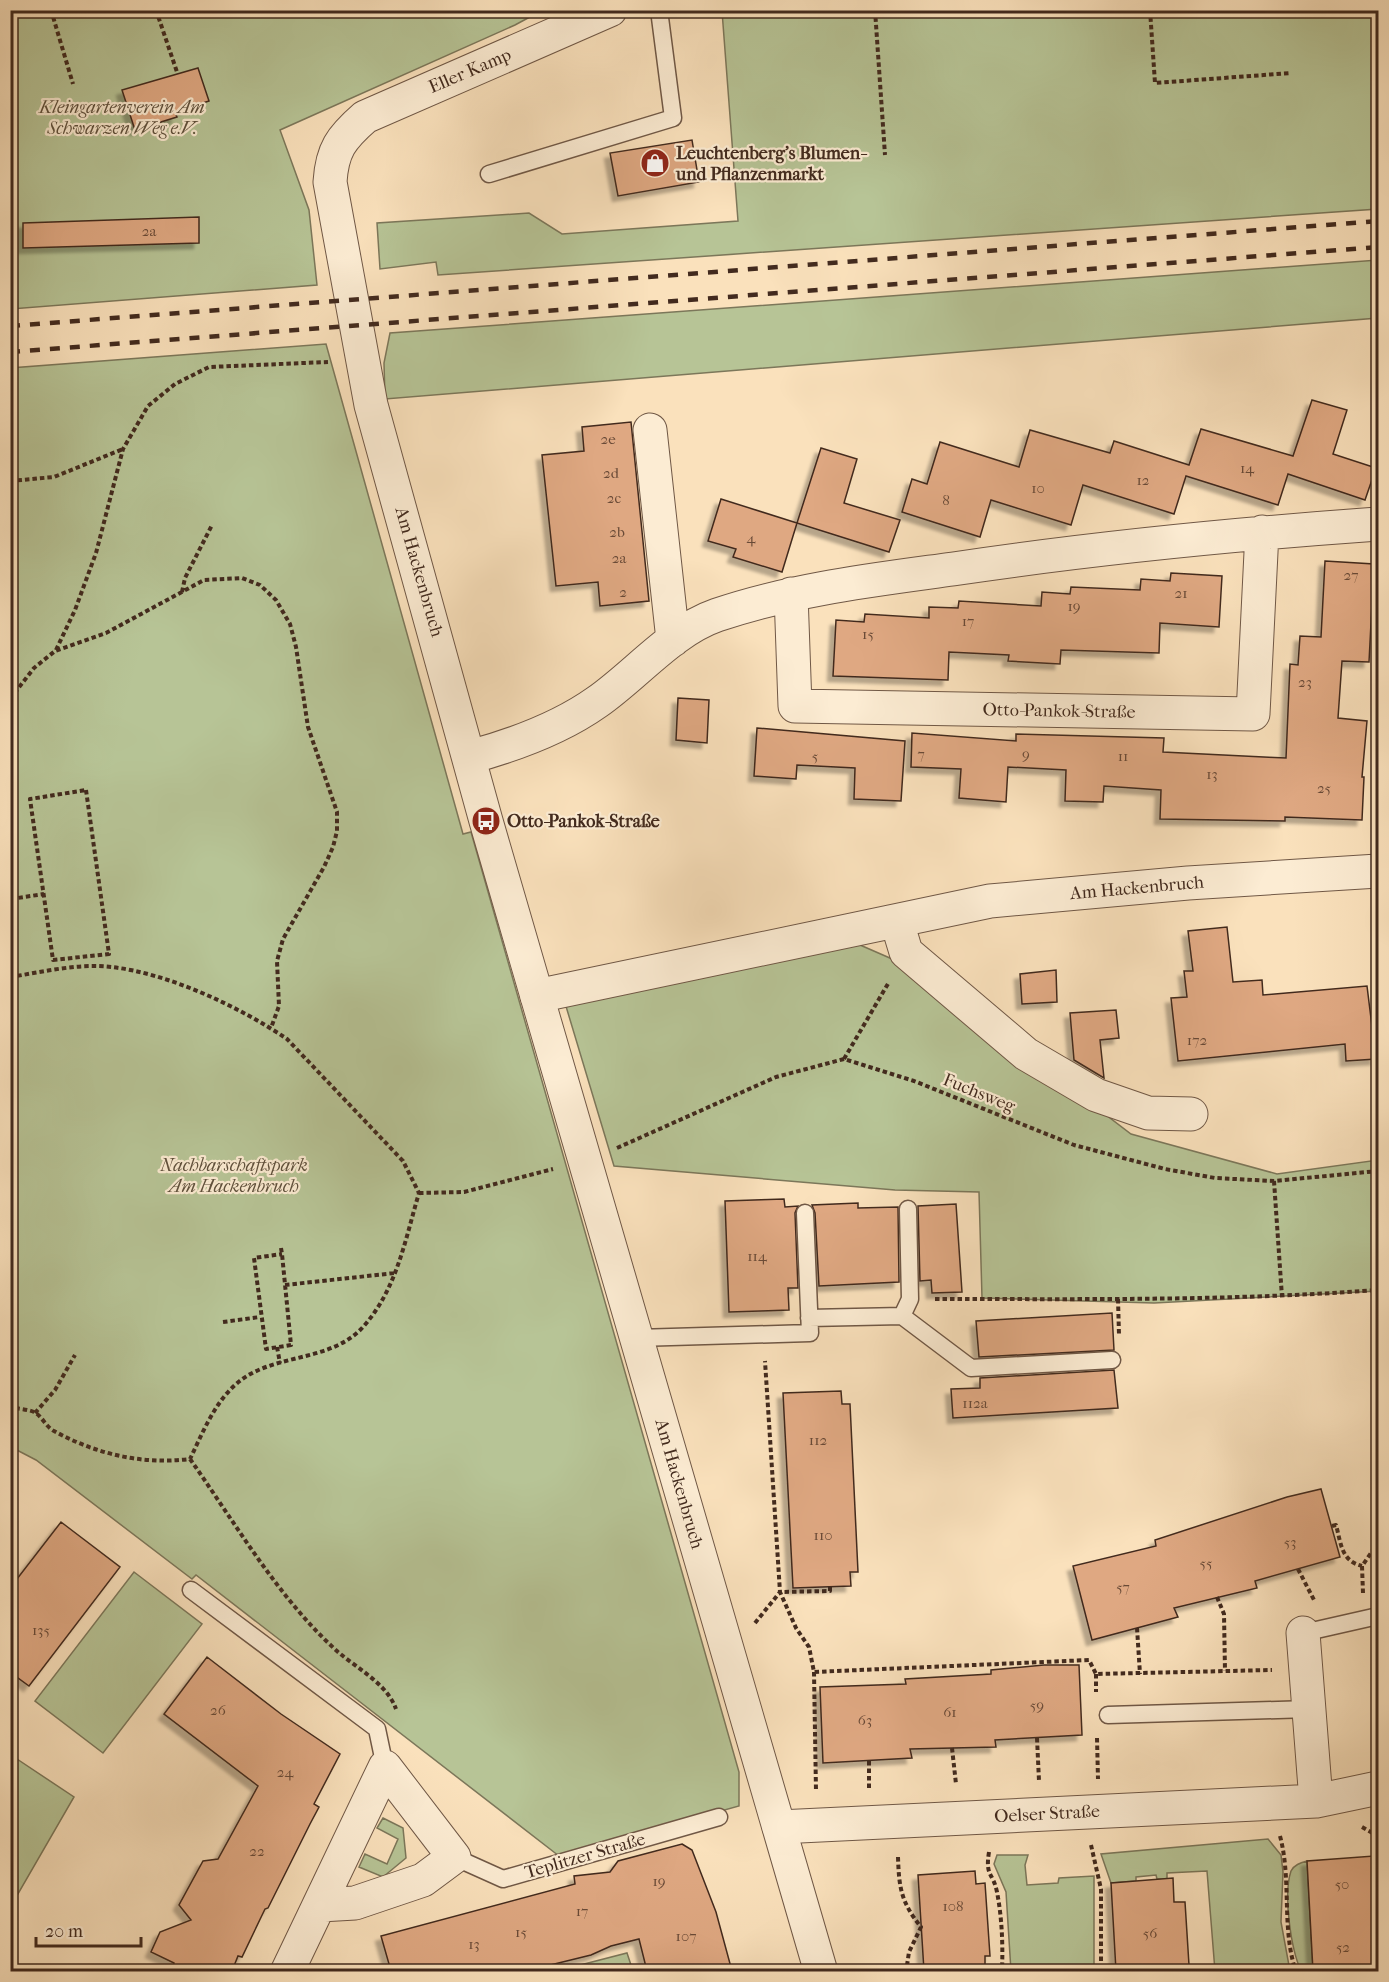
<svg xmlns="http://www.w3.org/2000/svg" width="1389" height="1982" font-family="'IM FELL French Canon',serif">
	<defs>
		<filter id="shadow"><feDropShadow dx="-5.5" dy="5.5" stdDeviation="1.5" flood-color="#0004"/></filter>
	</defs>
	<rect width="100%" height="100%" fill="#fae1bc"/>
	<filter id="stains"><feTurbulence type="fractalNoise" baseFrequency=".00333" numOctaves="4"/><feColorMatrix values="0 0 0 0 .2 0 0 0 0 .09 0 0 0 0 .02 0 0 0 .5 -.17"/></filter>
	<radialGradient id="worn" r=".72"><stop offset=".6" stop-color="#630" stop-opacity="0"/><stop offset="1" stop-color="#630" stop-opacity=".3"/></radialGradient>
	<path fill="#b7c496" stroke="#7c775a" stroke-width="1.5" d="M11,11H541L515,25L280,130L309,210L317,285L11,309Z
		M722,11H1378V209L438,275L436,262L380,269L377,223L529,213L562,234L738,221Z
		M1378,260V318L385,399L384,363L390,333Z
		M326,344L463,834L471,832L739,1772V1806L559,1856L196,1575L192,1579L36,1460L11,1447L10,368Z
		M844,938L915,969L1131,1134L1277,1174L1378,1160V1291L1154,1303L982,1298L979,1192L895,1190L614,1166L562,993Z
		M134,1572L202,1624L103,1753L35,1701Z
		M11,1755L74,1797L11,1906Z
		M383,1818L403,1828L406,1858L383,1877L359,1867L365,1854L387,1864L398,1839L377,1828Z
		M1268,1839L1281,1855L1283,1872L1281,1922L1290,1971H1215L1207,1871L1167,1873V1879H1157L1156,1875L1136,1877V1881L1111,1883L1101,1854Z
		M997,1855H1028L1025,1865L1027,1885L1058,1883L1059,1878L1094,1876V1971H1011L1006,1892L994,1864Z
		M1307,1861L1313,1971H1301C1291,1949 1283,1895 1291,1871C1294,1865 1300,1863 1307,1861Z
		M627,1953L633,1971H557Z"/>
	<path fill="#dfa882" stroke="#422a1e" stroke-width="1.5" filter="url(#shadow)" d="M198,68L209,101L175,112L177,117L135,130L122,90Z
		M692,140L699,182L618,196L610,153Z
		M199,217V243L23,248V223Z
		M1312,400L1347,410L1333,454L1376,468L1365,500L1288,474L1278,505L1186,476L1174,514L1083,485L1071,525L991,500L980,537L902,512L912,479L927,484L940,442L1019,467L1030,430L1110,453L1114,441L1189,465L1201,429L1293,456Z
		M631,422L649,601L600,606L598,582L556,586L542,455L584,451L582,427Z
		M821,448L857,459L844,503L900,520L889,552L797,523Z
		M721,499L797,523L782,572L733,557L736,549L708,541Z
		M1325,561L1374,564L1369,662L1342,661L1338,718L1367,721L1362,777H1364L1362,820L1285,817V821L1160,819L1161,790L1104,786L1103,802L1065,801L1066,770L1008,767L1006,802L959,798L961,769L911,767L912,733L1016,741V734L1164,738L1163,752L1286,758L1290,664L1298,665L1300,636L1321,637Z
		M1171,573L1222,576L1219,627L1160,623L1159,653L1061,650L1060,664L1008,661L1009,655L949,652L948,680L833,676L836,620L864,622L865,614L929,618V607L958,608L959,601L1041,606L1042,592L1070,594L1071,587L1140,590L1141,579L1170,581Z
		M678,698L709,700L707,743L676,740Z
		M757,728L905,741L901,801L854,799L855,768L797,765L796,779L754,776Z
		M1227,927L1233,982L1262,980L1263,995L1367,986L1376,1059L1346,1061L1345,1044L1178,1061L1171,998L1187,997L1184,971H1193L1188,931Z
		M1056,970L1057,1002L1022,1004L1020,974Z
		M1116,1010L1119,1038L1100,1040L1104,1078L1074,1060L1070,1013Z
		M784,1199L785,1207L798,1206L795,1213L798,1288H788L789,1310L729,1312L725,1201Z
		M858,1203V1208L898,1207L899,1282L819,1286L815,1213L812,1205Z
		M956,1204L962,1292L932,1293L931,1280L920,1281L918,1206Z
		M1112,1313L1114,1350L979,1357L976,1321Z
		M1114,1370L1118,1408L953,1418L951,1389L980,1388V1378Z
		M841,1391L842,1404H850L858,1572H850L851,1586L793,1588L783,1393Z
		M1321,1489L1340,1557L1255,1581L1257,1588L1174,1608L1178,1617L1092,1640L1073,1566L1156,1546L1155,1540L1287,1497Z
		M61,1522L120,1567L29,1686L10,1672V1588Z
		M207,1657L281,1714L340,1754L314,1804L319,1807L310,1824L268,1908L265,1909L242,1957L238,1956L232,1971H173L174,1963L151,1952L160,1932L191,1920L179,1905L203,1861L218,1859L258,1786L164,1714Z
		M1044,1665H1079L1082,1735L995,1740L996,1747L910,1749L912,1758L823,1763L820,1687L906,1684L905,1679L991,1674V1670Z
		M682,1844L692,1850L716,1912L732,1971H658L656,1965L646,1967L639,1939L611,1946L591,1955L526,1971H391L381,1936L575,1884L574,1876L610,1872L618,1861Z
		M1374,1856L1378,1971H1313L1307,1861Z
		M975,1871L976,1884L985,1883L990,1956H985V1971H924L918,1875Z
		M1173,1878L1174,1902H1185L1189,1965H1179L1180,1971H1116L1111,1883Z"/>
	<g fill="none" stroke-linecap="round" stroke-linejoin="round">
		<g stroke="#705846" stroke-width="19">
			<path id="service" d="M489,174L673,118L659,10
				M902,1316L910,1299L908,1209
				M809,1318L902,1316L971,1368L1112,1360
				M637,1338L810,1333L805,1213
				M191,1590L377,1729L385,1767
				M1303,1633L1378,1616
				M1108,1715L1309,1709
				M454,1857L503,1879L719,1817"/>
		</g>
		<g stroke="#705846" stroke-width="35">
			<path id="minor" d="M650,430L673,640
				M791,594L795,706L1253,714L1262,532
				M470,757C514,745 559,729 597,702C636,675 671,631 717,615C794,589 873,580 953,569C1094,548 1236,534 1378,524
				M897,922L906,952L1026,1054L1096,1095L1148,1113L1191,1114
				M537,996L990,901L1188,883L1378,871
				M1303,1633L1316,1801
				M779,1827L1316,1801L1378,1788
				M287,1972L385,1767L454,1857L423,1880L355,1903L320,1905"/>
		</g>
		<g stroke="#705846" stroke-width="35">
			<path id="tertiary" d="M610,10L365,117C341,138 332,150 330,182L371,405L486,821L821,1972"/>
		</g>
		<path stroke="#422a1e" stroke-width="4" stroke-dasharray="4.5 3" stroke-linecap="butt" d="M51,10L73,84
			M156,10L177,72
			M875,10L885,155
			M1150,10L1155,83L1291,73
			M10,481L54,477L123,449
			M182,592L185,578L212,525
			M56,650L75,610L96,553L123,449L148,406L175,384L209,367L328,362
			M10,699L34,668L55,651L106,633L204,580L242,578L260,585L276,600L290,624L296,647L308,727L337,812V831L333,847L324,867L283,939L277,961L279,1006L271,1028
			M86,790L109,954L53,960L30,799Z
			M10,892V912
			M11,899L44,894
			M10,977C43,972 78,963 111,967C168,973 240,1007 287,1039L403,1161L419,1193C405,1240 397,1289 363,1327C329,1364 271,1352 235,1385C214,1404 202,1434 190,1459C142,1465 96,1454 54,1431C46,1427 42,1416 34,1412C27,1409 18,1409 10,1407
			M844,1059L889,982
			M617,1148L776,1077L844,1059L914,1081L1074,1145L1165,1169L1215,1178L1274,1181L1378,1171
			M1274,1181L1282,1297
			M419,1193L464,1192L553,1169
			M281,1248L282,1254L291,1345L266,1349L254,1258L282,1254
			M285,1285L395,1273
			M935,1299C1083,1299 1230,1301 1378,1290
			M1118,1299L1119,1335
			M223,1322L260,1317
			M277,1347L280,1363
			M35,1413L55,1390L75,1355
			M190,1459C236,1524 278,1598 338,1652C358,1669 387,1684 396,1709
			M1332,1526L1336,1525C1341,1543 1341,1561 1362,1566
			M1298,1569L1314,1600
			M830,1587V1591L780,1592L796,1628L809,1647L814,1672L1089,1660L1096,1674L1272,1670
			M1363,1593L1362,1566L1378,1543
			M1217,1597L1224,1614L1225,1671
			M755,1623L780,1592L765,1361
			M1137,1628L1140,1674
			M814,1672L816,1791
			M1096,1674V1692
			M1037,1738L1039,1781
			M1097,1738L1098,1779
			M952,1748L956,1784
			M869,1788V1761
			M1362,1827L1378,1836
			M1280,1836C1292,1881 1281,1927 1296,1972
			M1091,1845L1101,1889V1972
			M989,1852C985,1877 993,1872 997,1892C1002,1918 1003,1944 1002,1972
			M898,1857C899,1888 901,1902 921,1927L909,1952L906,1972"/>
		<use href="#service" stroke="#fcecd3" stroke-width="16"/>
		<use href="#minor" stroke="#fcecd3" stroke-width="33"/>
		<use href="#tertiary" stroke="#fcecd3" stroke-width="33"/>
		<path stroke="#422a1e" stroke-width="4.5" stroke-dasharray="10 10" stroke-linecap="butt" d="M10,326L1378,221
			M10,352L1378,247"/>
	</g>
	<defs>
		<g id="shop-disc" transform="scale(1.5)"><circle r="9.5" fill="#8f2418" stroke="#fcecd3"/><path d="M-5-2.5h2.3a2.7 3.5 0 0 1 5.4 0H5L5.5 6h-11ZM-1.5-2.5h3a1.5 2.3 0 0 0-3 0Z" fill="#fff"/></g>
		<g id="bus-disc" transform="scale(1.5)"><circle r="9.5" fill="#8f2418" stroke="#fcecd3"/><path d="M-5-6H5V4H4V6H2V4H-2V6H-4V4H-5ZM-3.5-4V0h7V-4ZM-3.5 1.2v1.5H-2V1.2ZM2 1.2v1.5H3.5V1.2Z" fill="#fff"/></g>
	</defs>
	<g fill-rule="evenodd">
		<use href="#shop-disc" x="655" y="163"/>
		<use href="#bus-disc" x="486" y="821"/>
	</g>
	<g text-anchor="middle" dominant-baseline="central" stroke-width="4.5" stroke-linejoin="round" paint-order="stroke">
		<g font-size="15" fill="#694a37">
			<text x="149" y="231">2a</text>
			<text x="608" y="439">2e</text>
			<text x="1247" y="468">14</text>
			<text x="611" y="473">2d</text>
			<text x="1143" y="480">12</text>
			<text x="1038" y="488">10</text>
			<text x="614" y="498">2c</text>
			<text x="946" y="500">8</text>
			<text x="617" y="532">2b</text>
			<text x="751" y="538">4</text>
			<text x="619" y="558">2a</text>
			<text x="1351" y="575">27</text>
			<text x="623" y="592">2</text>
			<text x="1181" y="593">21</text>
			<text x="1074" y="606">19</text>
			<text x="968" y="621">17</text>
			<text x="868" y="634">15</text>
			<text x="1305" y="682">23</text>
			<text x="921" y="754">7</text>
			<text x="1026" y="754">9</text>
			<text x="815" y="756">5</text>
			<text x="1123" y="756">11</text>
			<text x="1212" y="774">13</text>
			<text x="1324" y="788">25</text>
			<text x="1197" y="1040">172</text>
			<text x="757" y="1256">114</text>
			<text x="975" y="1403">112a</text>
			<text x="818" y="1440">112</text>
			<text x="823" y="1535">110</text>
			<text x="1290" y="1542">53</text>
			<text x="1206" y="1563">55</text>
			<text x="1123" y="1587">57</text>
			<text x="41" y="1630">135</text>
			<text x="1037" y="1705">59</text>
			<text x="218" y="1710">26</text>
			<text x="950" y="1712">61</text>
			<text x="865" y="1720">63</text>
			<text x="285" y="1772">24</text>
			<text x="257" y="1851">22</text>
			<text x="659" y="1881">19</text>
			<text x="1342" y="1884">50</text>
			<text x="953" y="1906">108</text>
			<text x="582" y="1911">17</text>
			<text x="521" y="1932">15</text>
			<text x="1150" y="1933">56</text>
			<text x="686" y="1936">107</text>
			<text x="474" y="1944">13</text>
			<text x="1343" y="1947">52</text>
		</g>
		<g font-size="18" fill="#422a1e" stroke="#fcecd3">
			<text transform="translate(470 71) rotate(-23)">Eller Kamp</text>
			<text transform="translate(419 572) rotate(74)">Am Hackenbruch</text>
			<text transform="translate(1059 711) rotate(1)">Otto-Pankok-Straße</text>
			<text transform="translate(1137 888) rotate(-5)">Am Hackenbruch</text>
			<text transform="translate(979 1093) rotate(22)">Fuchsweg</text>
			<text transform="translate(679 1484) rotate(74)">Am Hackenbruch</text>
			<text transform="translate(1047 1814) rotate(-3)">Oelser Straße</text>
			<text transform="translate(585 1856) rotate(-16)">Teplitzer Straße</text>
		</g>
		<g font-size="18" font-style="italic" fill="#5f503c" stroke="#fcecd3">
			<text x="122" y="107">Kleingartenverein Am<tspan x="122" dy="21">Schwarzen Weg e.V.</tspan></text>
			<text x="234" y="1165">Nachbarschaftspark<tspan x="234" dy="21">Am Hackenbruch</tspan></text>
		</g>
		<g font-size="18" font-weight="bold" fill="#422a1e" stroke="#fcecd3" text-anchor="start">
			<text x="676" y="153">Leuchtenberg's Blumen-<tspan x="676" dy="21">und Pflanzenmarkt</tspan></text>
			<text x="507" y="821">Otto-Pankok-Straße</text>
		</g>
	</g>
	<rect width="1389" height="1982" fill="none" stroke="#fae1bc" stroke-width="36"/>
	<rect x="12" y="12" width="1365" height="1958" fill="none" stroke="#422a1e" stroke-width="3"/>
	<rect x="18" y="18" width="1353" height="1946" fill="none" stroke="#422a1e" stroke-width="1.5"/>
	<path d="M36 1937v9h105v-9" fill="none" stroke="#422a1e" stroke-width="3"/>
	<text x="45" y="1937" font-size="18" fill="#422a1e" stroke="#fcecd3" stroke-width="4.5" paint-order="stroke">20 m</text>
	<rect width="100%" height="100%" filter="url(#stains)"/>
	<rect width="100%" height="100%" fill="url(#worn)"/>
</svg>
